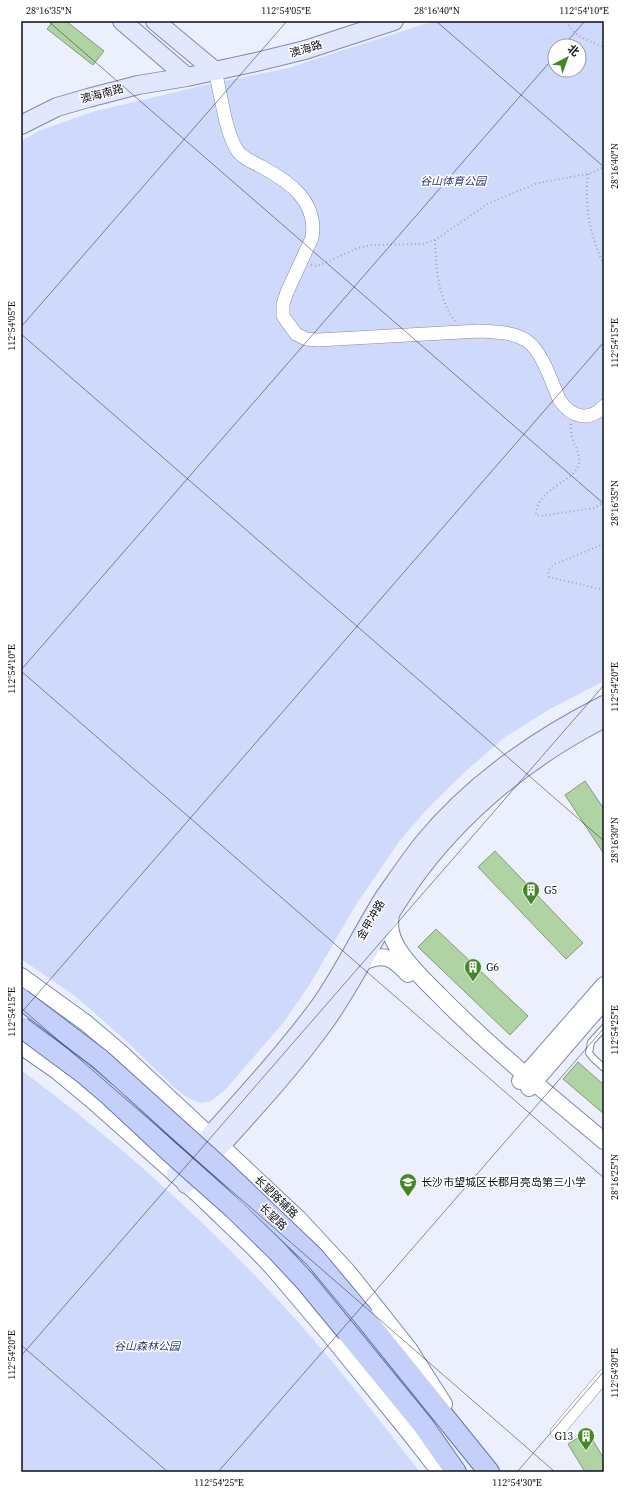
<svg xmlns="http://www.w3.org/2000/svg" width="625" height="1493" font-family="'Source Serif 4','Noto Sans SC',serif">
	<rect width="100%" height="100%" fill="#ecf0fc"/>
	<path fill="#cfd9fb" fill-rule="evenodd" d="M434,21H604V681L550,709L505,737L468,769L430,806L401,839L357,903L310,984L284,1022L225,1090L211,1101L200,1103L188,1098L175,1088L125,1040L75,996L21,959V141L41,130L92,112L209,84L288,68ZM555,46H579V70H555Z
		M21,1070C121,1144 215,1229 298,1322C341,1370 380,1421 420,1472H21Z"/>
	<path fill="#b0d3a3" stroke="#86997f" d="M53,21H66L104,51L93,65L47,29Z
		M585,781L604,809V854L565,795Z
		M495,851L583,943L566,959L478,867Z
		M436,929L528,1016L510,1035L418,947Z
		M578,1062L604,1085V1114L563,1079Z
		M588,1432L604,1459V1472H585L568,1444Z"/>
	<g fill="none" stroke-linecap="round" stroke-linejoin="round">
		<g stroke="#818aa6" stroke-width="8">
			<path id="service" d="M604,1028L591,1042L589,1053L593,1058L604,1068"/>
		</g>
		<g stroke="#818aa6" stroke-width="14">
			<path id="minor" d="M215,71C221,94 225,131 237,150C242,158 253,162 262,167C290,182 318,202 312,238L287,292L283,304V316L296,334L306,339L318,340L479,331C495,332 514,332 527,341C543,352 552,384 560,401C573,418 589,422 604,406
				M557,1432L604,1376"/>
		</g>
		<g stroke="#818aa6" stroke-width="18">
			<path id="tertiary" d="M391,912C389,926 390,935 397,947C406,963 426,982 439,995C491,1048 548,1094 604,1141
				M363,962C384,952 393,958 408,974
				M21,976L86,1023L119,1051L298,1218L348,1272L409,1349L444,1404
				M21,1046L57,1071L92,1100L200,1196L255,1249L273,1268L329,1334L408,1431L440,1472
				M520,1081L604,985
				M529,1088L604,1001"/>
		</g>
		<g stroke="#818aa6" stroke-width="20">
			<path id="secondary" d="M122,21L187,77
				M155,21L215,71
				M21,125L57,107L88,98L138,85L187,77L256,62L305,50L394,21
				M176,1174C224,1119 275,1066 319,1007C344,972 362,932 385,896C398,878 411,858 425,841C473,783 537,739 604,705
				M186,1184C234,1130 285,1078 327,1019C354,980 374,937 400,898C448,823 519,763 597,722"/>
		</g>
		<g stroke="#6977a9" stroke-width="22">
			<path id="primary" d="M364,1317L489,1472
				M347,1332L423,1425L456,1472"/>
		</g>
		<path stroke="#a1a5b0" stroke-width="2" stroke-dasharray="1 3" stroke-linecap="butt" d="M567,21C574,38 589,40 604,47
			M588,174C584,205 590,236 604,265
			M435,240C436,267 438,299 455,321
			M311,265L317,266L327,262L358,248L371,245L422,244L435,240L489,203L538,183L588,174L604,167
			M571,424C569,439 580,450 579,462C578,481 536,488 536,515L541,516L594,508L604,502
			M604,544L555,564C550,568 547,570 549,577L604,590"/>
		<use href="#service" stroke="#fff" stroke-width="6"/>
		<use href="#minor" stroke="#fff" stroke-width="13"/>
		<use href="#tertiary" stroke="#fff" stroke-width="16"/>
		<use href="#secondary" stroke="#e1e7fd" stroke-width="18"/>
		<use href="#primary" stroke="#c4d0fa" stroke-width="20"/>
		<g stroke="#6977a9" stroke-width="22" stroke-linecap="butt">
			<path id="primary-bridge" d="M21,999L100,1059L224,1171L314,1257L364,1317
				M21,1027L83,1073L110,1096L169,1151L233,1208L276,1250L305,1281L347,1332"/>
		</g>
		<use href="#primary-bridge" stroke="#c4d0fa" stroke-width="20"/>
	</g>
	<path fill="none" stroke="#0b0e18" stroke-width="1" stroke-opacity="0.45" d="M48,21L604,504M436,21L604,167M563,46L585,21M21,327L287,21M21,334L604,841M21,670L555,56M21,671L604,1178M21,1008L555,1472M21,1013L604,342M21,1345L168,1472M21,1356L604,685M218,1472L604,1028M517,1472L604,1371"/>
	<defs>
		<g id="building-pin" transform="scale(0.9)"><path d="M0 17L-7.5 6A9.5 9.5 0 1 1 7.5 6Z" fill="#458627" stroke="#fff"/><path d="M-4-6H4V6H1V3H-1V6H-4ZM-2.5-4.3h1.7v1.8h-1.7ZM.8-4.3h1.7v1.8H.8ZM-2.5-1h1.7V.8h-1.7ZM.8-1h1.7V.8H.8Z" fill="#fff"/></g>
		<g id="school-pin" transform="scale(0.9)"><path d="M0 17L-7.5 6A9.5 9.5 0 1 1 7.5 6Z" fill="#458627" stroke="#fff"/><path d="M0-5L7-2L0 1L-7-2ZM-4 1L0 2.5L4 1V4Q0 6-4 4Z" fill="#fff"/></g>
	</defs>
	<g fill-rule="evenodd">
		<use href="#building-pin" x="531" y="890"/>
		<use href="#building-pin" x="473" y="967"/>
		<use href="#school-pin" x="408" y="1182"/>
		<use href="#building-pin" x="586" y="1436"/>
	</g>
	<g text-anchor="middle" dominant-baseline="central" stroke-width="3" stroke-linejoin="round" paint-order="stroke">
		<g font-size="11" fill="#0b0e18" stroke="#fff">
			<text transform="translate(306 49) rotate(-16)">澳海路</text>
			<text transform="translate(102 94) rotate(-15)">澳海南路</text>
			<text transform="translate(371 920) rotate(-60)">金甲冲路</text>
			<text transform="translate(276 1197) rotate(44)">长望路辅路</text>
			<text transform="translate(273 1217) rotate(44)">长望路</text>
		</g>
		<g font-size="11" font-style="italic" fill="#2d3875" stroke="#fff">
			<text x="453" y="181">谷山体育公园</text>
			<text x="147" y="1346">谷山森林公园</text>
		</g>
		<g font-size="11" fill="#0b0e18" stroke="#fff" text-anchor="start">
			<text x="544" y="890">G5</text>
			<text x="486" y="967">G6</text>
			<text x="421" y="1182">长沙市望城区长郡月亮岛第三小学</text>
			<text x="573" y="1436" text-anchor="end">G13</text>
		</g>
	</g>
	<rect width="625" height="1493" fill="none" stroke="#ffffff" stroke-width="44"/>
	<g transform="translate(567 58) rotate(41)"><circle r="19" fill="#ffffff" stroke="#9d9fa3"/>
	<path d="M0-3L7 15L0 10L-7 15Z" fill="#458627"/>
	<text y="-6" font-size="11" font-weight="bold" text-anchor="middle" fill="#0b0e18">北</text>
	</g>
	<rect x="22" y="22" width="581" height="1449" fill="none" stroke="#0b0e18" stroke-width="1.5"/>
	<g font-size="10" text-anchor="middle" fill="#0b0e18">
		<text x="49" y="14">28°16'35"N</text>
		<text x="286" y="14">112°54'05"E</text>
		<text x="437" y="14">28°16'40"N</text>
		<text x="584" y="14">112°54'10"E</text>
		<text transform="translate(614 166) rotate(-90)" y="4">28°16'40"N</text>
		<text transform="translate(11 326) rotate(-90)" y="4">112°54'05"E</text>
		<text transform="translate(614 343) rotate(-90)" y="4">112°54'15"E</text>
		<text transform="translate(614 503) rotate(-90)" y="4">28°16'35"N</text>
		<text transform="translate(11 669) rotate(-90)" y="4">112°54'10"E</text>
		<text transform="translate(614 687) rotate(-90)" y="4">112°54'20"E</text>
		<text transform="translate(614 840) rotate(-90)" y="4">28°16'30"N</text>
		<text transform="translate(11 1012) rotate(-90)" y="4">112°54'15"E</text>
		<text transform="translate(614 1030) rotate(-90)" y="4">112°54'25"E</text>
		<text transform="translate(614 1177) rotate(-90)" y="4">28°16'25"N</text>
		<text transform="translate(11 1355) rotate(-90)" y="4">112°54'20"E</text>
		<text transform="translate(614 1373) rotate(-90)" y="4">112°54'30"E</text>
		<text x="219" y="1486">112°54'25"E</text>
		<text x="517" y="1486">112°54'30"E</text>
	</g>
</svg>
